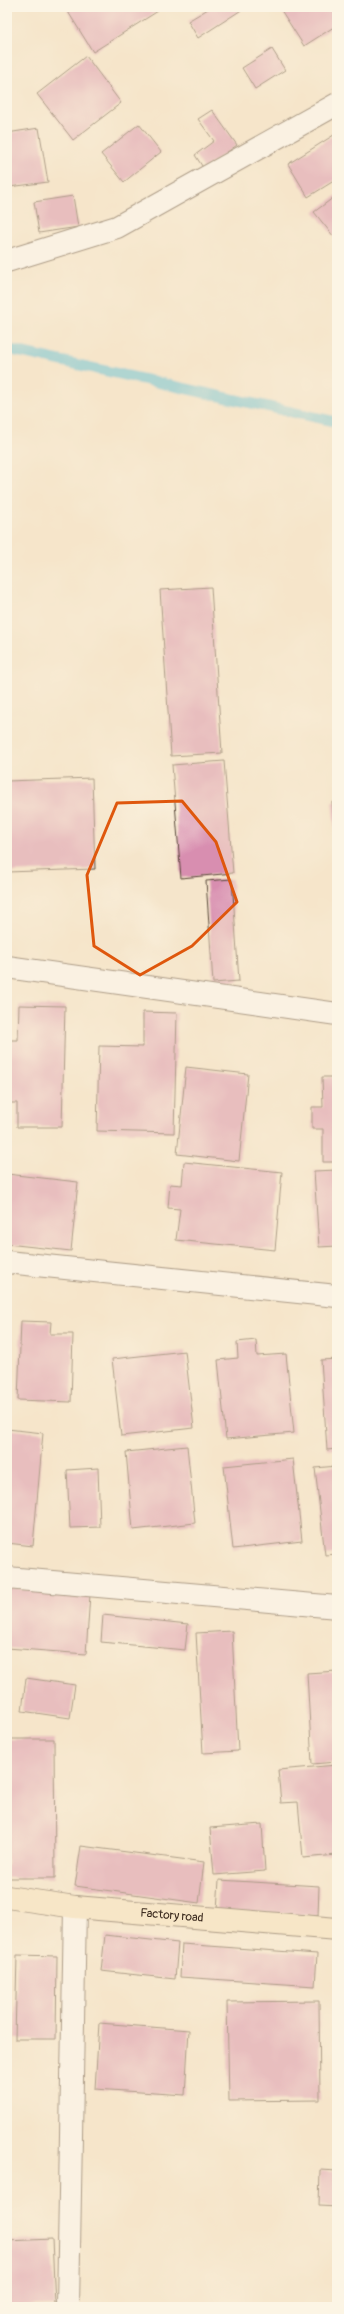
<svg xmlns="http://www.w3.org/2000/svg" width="344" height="2314" font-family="Pangolin,sans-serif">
	<rect width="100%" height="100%" fill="#fcf5e5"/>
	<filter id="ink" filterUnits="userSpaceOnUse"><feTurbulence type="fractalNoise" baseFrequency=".025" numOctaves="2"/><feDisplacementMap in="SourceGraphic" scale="8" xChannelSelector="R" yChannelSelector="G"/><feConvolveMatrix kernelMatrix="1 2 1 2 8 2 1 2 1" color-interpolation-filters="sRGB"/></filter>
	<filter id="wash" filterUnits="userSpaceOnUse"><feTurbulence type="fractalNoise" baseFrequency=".012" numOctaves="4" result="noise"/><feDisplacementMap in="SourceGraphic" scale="16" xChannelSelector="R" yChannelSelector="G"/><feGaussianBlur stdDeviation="0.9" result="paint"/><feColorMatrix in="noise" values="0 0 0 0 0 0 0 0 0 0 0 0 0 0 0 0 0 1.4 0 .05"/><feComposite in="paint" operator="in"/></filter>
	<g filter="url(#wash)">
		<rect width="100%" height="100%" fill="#f5e5cb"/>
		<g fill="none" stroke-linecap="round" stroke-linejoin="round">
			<path stroke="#5bc0d9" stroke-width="11" d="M7,349L337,422"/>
		</g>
		<g id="blocks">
			<path fill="#d88eb0" d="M65,7H156L158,11L93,52Z
				M207,7H246L198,38L188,21L208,9Z
				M279,7H337V25L304,46Z
				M272,49L285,70L255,89L242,68Z
				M86,56L121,103L73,140L37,94Z
				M212,110L237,145L204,169L195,155L214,141L198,119Z
				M139,124L161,152L124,182L101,154Z
				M39,128L48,182L9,187L7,133Z
				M337,133V179L308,197L288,164Z
				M337,195V235L334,237L314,212Z
				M73,196L78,227L39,233L34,202Z
				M211,587L222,753L171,756L160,590Z
				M224,761L233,873L181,878L172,765Z
				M92,778L95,869L7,872V781Z
				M332,802H337V837H336Z
				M232,879L239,981L213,983L206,881Z
				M19,1005L65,1006L62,1127H17V1103H7V1040H18Z
				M143,1012L177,1013L174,1133L97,1131L99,1046L143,1047Z
				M186,1067L248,1074L239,1161L177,1154Z
				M322,1077H337V1162H323V1129H312V1107H323Z
				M184,1162L282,1172L275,1250L176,1240L180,1209L168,1208L170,1184L182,1185Z
				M337,1170V1246L319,1247L314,1171Z
				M7,1174L78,1182L71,1251L7,1244Z
				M21,1321L51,1322L50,1334H73L71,1402L18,1400Z
				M256,1340L257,1356L286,1354L294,1433L226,1439L218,1360L238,1358L237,1342Z
				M185,1351L194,1428L121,1436L112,1359Z
				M337,1359V1449L327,1450L321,1360Z
				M7,1429L43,1433L33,1546L7,1543Z
				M187,1446L195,1523L133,1530L126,1452Z
				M293,1459L302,1541L233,1549L224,1466Z
				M337,1466V1554L325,1555L315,1468Z
				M98,1468L100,1527L70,1528L67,1470Z
				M7,1588L90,1594L86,1654L7,1648Z
				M103,1615L188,1624L185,1650L101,1642Z
				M232,1631L238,1751L203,1753L196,1633Z
				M337,1671V1762L312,1764L307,1673Z
				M26,1678L75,1685L70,1718L22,1711Z
				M7,1739H54L55,1878H7Z
				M337,1765V1855L303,1858L298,1802L281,1803L278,1770Z
				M262,1824L265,1871L214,1875L210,1828Z
				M81,1846L204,1862L199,1903L75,1886Z
				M219,1880L319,1886L318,1916L217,1910Z
				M105,1935L178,1943L175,1979L101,1971Z
				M182,1944L317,1954L315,1986L180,1977Z
				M17,1955L57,1956L56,2039H15Z
				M319,2001L320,2100L229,2101L227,2002Z
				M99,2023L189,2030L185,2095L95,2089Z
				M320,2170L337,2171V2207L319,2206Z
				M52,2239L55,2305L7,2306V2241Z"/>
		</g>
	</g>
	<g filter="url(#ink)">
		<use href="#blocks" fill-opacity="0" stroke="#574638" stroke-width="1"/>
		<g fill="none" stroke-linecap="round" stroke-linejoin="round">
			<g stroke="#574638" stroke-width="24">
				<path id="street" d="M7,261L117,227L337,104
					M7,967L337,1014
					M7,1262L337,1296
					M7,1578L337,1607
					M68,2307L75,1907"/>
			</g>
			<g stroke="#574638" stroke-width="24">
				<g id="secondary">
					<path id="s1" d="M7,1897L75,1907L337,1929"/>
				</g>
			</g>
			<use href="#street" stroke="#fff" stroke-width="22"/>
			<use href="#secondary" stroke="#f9e7c3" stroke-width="22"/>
		</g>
	</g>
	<path d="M0 0H344V2314H0ZM182,801L216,842L237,902L192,946L140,975L94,946L87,875L117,803Z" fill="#f5e5cb" fill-opacity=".55" fill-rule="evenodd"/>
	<path fill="none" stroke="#df570d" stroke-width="3" stroke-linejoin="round" d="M182,801L216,842L237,902L192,946L140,975L94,946L87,875L117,803Z"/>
	<g text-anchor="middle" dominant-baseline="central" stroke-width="4" stroke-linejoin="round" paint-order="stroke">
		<g font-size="12" fill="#3b2a1e" stroke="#fcf5e5">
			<text stroke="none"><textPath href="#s1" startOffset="166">Factory road</textPath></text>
		</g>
	</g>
	<rect width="344" height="2314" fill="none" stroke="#fcf5e5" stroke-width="24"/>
</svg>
